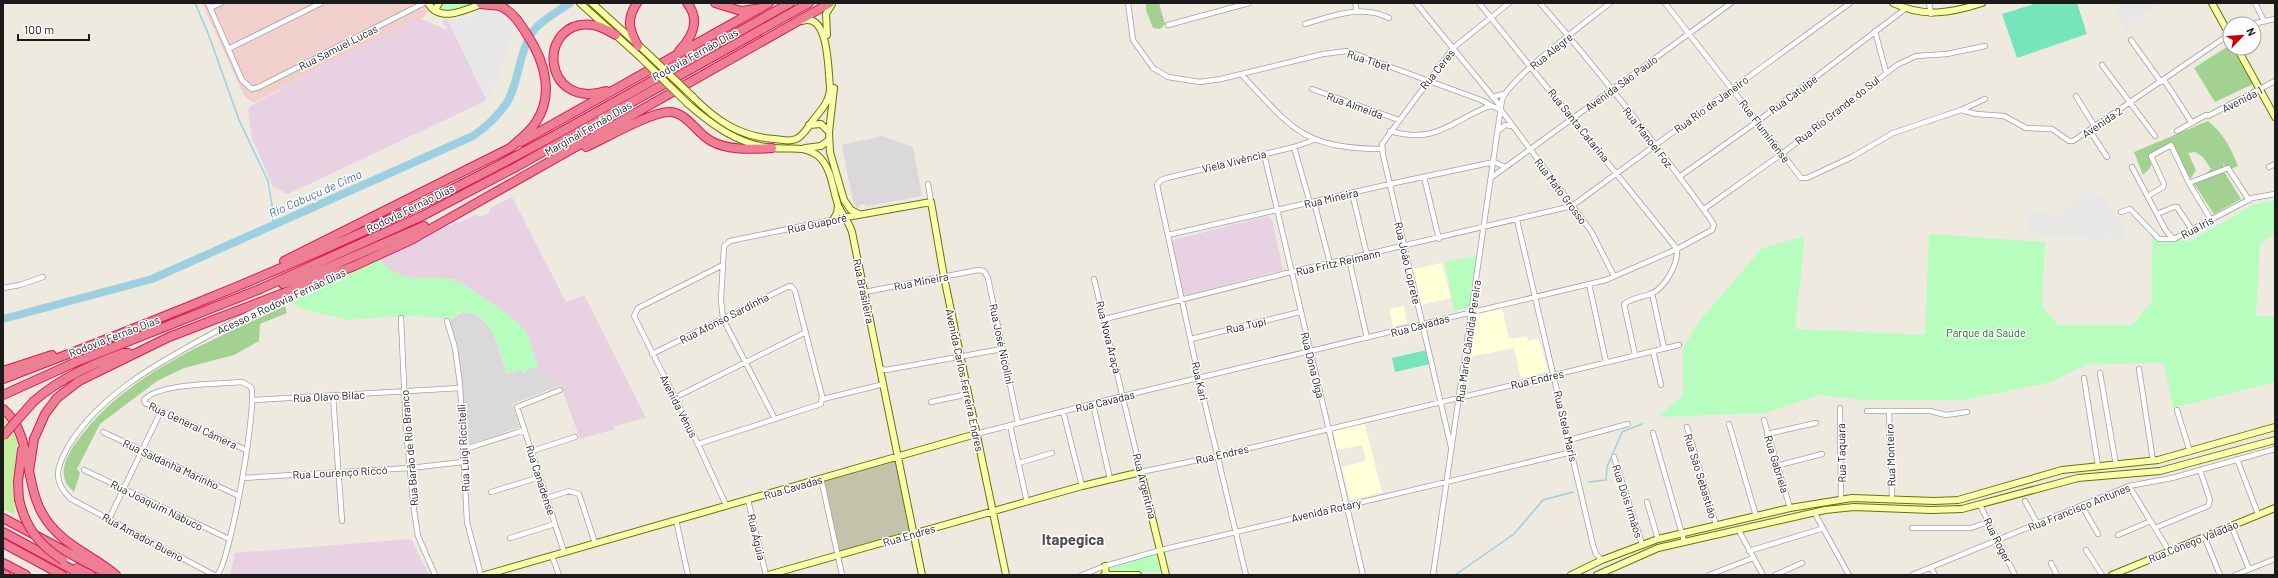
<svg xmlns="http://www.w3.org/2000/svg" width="2278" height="578" font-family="Barlow,sans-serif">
	<rect width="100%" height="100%" fill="#eeeae0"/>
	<path fill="#dad8d8" d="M882,136L913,147L922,196L867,206L864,204L859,205V208H857L853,202L842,145Z
		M463,312L472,313L481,318L493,332L507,374L521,369L524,374L530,368L538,366L561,385L512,404L520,427L464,446L463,387L458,350L449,320Z"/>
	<path fill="#f1cfcd" d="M202,3H423L428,13L420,20L336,59L254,103L246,98L241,89Z"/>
	<path fill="#e8d1e3" d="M421,19L447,30L442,20L447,19L486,99L483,102L288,194L273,187L252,138L248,110L251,106L336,59Z
		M512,197L566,302L584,295L646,418L614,426L615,429L580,439L561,385L538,366L528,337L454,279L407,278L389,270L379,259L456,222L459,223L476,214L479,217L490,213L489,209Z
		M1268,216L1272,220L1283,270L1187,295L1183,293L1171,243L1173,240Z
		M411,539L429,575H230L235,553Z"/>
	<path fill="#ffffd8" d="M1442,263L1451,298L1420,305L1411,270Z
		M1404,306L1407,323L1393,327L1389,309Z
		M1502,307L1509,339L1527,336L1528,341L1539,339L1548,371L1521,379L1514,348L1469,357L1472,312Z
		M1364,421L1382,492L1350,500L1342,467L1366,461L1362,445L1337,450L1333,429Z"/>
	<path fill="#c3c3ab" d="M898,456L914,534L837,555L821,478Z"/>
	<path fill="#c5eea0" d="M3,413C27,432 15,459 14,483C14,494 15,504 15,515L3,509Z"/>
	<path fill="#a3d191" d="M1146,3H1159L1165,24L1160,29L1153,28L1146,10Z
		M2230,45L2253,84L2215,102L2194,68Z
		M2208,121C2223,133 2231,148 2238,166L2228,170L2223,163L2225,173L2241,199L2214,214L2194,184L2211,169L2203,157L2195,152L2188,153L2196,170L2191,178H2189L2172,147L2154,156L2150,168L2143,175L2134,152Z
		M285,306L287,313L260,324L259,341L234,355L184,368L157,381L100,424L77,469L80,473L74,492C58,479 63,463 73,447C122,374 209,342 285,306Z"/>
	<path fill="#b7febe" d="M434,3H476C462,9 447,14 434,3Z
		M2275,200V234L2260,243L2256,316H2275V382L2173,408L2164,363L2088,364L2051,382L1963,400H1864L1819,395L1765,413L1658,417L1683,395V348L1702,318L1762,248L1805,236L1795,329L1925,335L1929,234L2045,242L2042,306L2058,325H2132L2152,302V236L2190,241L2255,204Z
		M1476,256L1469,308L1454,311L1445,262Z
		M379,259C403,286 421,275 452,279C462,281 518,320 524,329C531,340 534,355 538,366L530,368L524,374L521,369L507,374C501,356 490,306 462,312C458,313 453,317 449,320L440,317L401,316L347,320L304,309L291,302Z
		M1156,554L1160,572L1103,571Z"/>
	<path fill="#76e5bb" d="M2037,3H2077L2087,34L2017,58L2002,14Z
		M1427,350L1430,364L1395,372L1392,358Z"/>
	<path fill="#e7e7e7" d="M2115,3H2160L2125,30Z
		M490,8L500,12L512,22L517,30L510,39L496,85L486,99L447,19L456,20Z
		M2089,191L2103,195L2125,228L2124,241L2028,233L2030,225L2026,217L2029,213L2061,215Z"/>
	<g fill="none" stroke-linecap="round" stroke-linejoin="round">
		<path stroke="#9cd0e0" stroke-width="1.5" d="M195,3L208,33L239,120L268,181L272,205L273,226
			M1589,482L1606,480L1607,467L1622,432L1642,424
			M1455,575L1514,534L1543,500L1573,492"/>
		<path stroke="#9cd0e0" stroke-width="8" d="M3,319L152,279L473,136C486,127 497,117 506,104C519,84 518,55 531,34C540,21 557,12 570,3"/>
		<g stroke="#a2a2a2" stroke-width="6">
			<path id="street" d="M208,3L242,80L252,89L259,87L424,3
				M1128,3L1133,40L1153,68L1168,77L1200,82L1221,79L1323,54L1347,51L1481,100L1492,106
				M1355,3L1357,11
				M1416,3L1501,107
				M1479,3L1677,249C1678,264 1666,287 1651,294C1642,297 1632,298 1624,304L1635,355
				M1665,3L1801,178H1807L1852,157L1893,133L1961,110L1985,99
				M1929,3L1931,14
				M2255,3L2264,21
				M210,8L221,3
				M1305,24C1333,16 1361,4 1389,18
				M2252,24L2275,19
				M1168,25L1249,3
				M1875,31L1886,72
				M2131,40L2161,82
				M228,49L321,3
				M2102,65L2155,136
				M1242,75C1292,129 1303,148 1381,149
				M2164,80L2192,123
				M1312,89L1399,120
				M2076,96L2095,127
				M1492,97L1504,94
				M1961,110L1976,114L2004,116L2026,128L2052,129L2069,141H2073L2230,34
				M2208,116L2275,81
				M1390,131C1435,144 1449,123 1487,107L1492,106L1501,110L1591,231L1614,276
				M1498,131L1505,125L1512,126
				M2090,131L2107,157
				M2177,131L2206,115
				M1294,147L1310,203
				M1264,154L1363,575
				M2132,167L2166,231L2174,239L2252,198L2275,194
				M2269,167L2275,164
				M1424,177L1439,239
				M1492,177L1731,3
				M1679,177L1758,121L1905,9
				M2189,183L2228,168L2249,200
				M928,184L931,202
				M1352,193L1367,255
				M2148,196L2163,187L2164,184L2151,156L2171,145L2189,183L2211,220
				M1314,202L1330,263
				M1704,209L1783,153L1897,65L1916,56L1947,54L1985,46
				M2121,212L2130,209L2159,239H2174
				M2157,214L2174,207H2177L2192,230
				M1517,220L1593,545L1596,554L1602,560
				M1168,235L1390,184L1494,162L1505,167
				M1349,259L1367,338
				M723,265L638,308L634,316L698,444L726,505
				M1094,279L1141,472L1217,456L1679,345
				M1589,284L1606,362
				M3,288L20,285L43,277
				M865,292L978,270L984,271L988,278L1018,423
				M1652,293L1664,348
				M401,318L406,430L414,510L418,536L435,575
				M1105,319L1291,272L1572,206L1850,3
				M447,321L455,348L460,384L467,522L481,575
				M1191,339L1300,312
				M1653,351L1661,385
				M652,354L787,287L791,286L795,291L822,396L821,404L698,444
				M881,369L886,370L1002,349
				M2139,369L2153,461
				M2100,373L2116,465
				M2084,378L2098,466
				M560,390L517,407L564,552
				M333,396L342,521
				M674,398L806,332
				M823,399L884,384
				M253,400L460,388
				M931,402L968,394
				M1093,404L1110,479
				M1840,408L1841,498
				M2177,410L2190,452
				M1063,411L1082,486
				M1867,411H1930L1946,415L1967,412
				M1889,411L1892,498
				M775,419L723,319L721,300L724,246L730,241L847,217
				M1764,420L1790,508
				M1729,424L1756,516
				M1010,425L1027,502
				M1687,427L1716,525
				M103,432L239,496
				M1653,433L1684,541
				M976,434L1123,396L1606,280L1677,249L1712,230L1714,225L1711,220C1657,145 1600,72 1540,3
				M1767,434L1816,423
				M1569,440L1628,424
				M1451,447L1383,155L1382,144L1453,48L1509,3
				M462,450L525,430
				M532,451L575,437
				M1614,457L1642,544
				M2237,459L2258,514
				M1019,463L1052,453
				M1776,466L1822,454
				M84,470L229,539
				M242,478L410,468L463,462
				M821,478L842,575
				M2129,486L2169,551
				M491,492L540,477
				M547,498L569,491L579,494L595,543
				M748,500L766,575
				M2025,501L2037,523
				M1647,502L1658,539
				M1980,505L2015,575
				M2082,506L2098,534
				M1814,512L1849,575
				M109,519L161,411
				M676,520L688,575
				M2231,525L2249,569
				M1912,528H1971L1988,522
				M2155,528L2208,506L2210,500L2200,470
				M1738,529L1763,575
				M2118,535L2151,521
				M2204,536L2220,575
				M510,538L555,524
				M2086,550L2102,575
				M1749,551L1821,529
				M552,556L559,575
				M2051,563L2057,575
				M1931,568L1935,575
				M214,575L71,499C51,480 57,466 69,445C100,395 156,364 206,337C229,324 252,311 276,301C296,293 317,287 335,277
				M217,575C230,563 258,404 251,387L242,382C221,384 158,383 144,400L145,403L246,450
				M1082,575L1105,566L1161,550L1572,452
				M1246,575L1199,379L1157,185L1161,180L1167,178L1294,147L1314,140
				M1433,575L1502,100C1509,78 1588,21 1610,3
				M1709,575L1753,558
				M1775,575L1802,563
				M1912,575L2129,486L2172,478L2275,449
				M2235,575L2275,559"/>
		</g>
		<g stroke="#677500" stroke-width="8">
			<path id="secondary" d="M428,3C440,24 467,9 484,3
				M580,3L640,57
				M592,3L646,52
				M1893,3C1924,18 1951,13 1982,3
				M2212,3L2230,36
				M435,10L439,3
				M827,35L826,14L832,4
				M2237,48L2275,117
				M834,88L829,132L830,152L844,200L851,210L859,214
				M693,97C717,121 740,137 775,139C781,140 790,142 796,139C804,136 809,125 814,119C822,109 830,101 830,87C828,70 829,11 802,21
				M688,104C712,125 739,145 773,148C789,150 803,145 817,155C832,167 832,188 838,205C842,215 848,220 852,232L922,575
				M809,125L821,124L829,132
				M805,148L821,146L829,140
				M847,217L931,202L944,277L1006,575
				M833,220L837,213L838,205
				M1105,566L1106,575
				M485,575L976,434
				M768,575L1082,486L1141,472L1166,575
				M1104,575H1138
				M1571,575L1602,560L1658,539L1790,508L1852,498L1934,501L1958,500L2062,470L2158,460L2275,427
				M1597,575L1658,548L1825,510L1854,507L1931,510L1962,509L2078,478L2160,471L2275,440
				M2112,575L2275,508"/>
		</g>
		<g stroke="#e41459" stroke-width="10">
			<path id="highway" d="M637,3C626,19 629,30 638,46
				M715,3L741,11L755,9
				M679,51C692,38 701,20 687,3
				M606,91C541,111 536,18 593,25C601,26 608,31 616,35
				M521,142L769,3
				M586,147C606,138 651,112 669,112C687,112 696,133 711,141C729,151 753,149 772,148
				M284,261L510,148C519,140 530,132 536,122C554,95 545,62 528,36C521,25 514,13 502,7C495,4 488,6 481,4
				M283,284L306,277L424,226
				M3,371L52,355
				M3,379C142,326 282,271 416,207C544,145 666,72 790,3
				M3,395L76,362L260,289L422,216L516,167L809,3
				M34,401C61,378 90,365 123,353H128
				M3,409C32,432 24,481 42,513C59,544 91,554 116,575
				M29,471L34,439L45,414L57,398L79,381L169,337L354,266L411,240L830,3
				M19,499L18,482L22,450
				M3,518L110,575
				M3,532L82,575
				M3,543L62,575
				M3,563L26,575
				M77,568L91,575
				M3,574L6,575"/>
		</g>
		<use href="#street" stroke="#fff" stroke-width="4.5"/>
		<use href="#secondary" stroke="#faffad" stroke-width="6"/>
		<use href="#highway" stroke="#ed7f93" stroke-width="8"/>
		<g stroke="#677500" stroke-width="8" stroke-linecap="butt">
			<path id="secondary-bridge" d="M646,52L693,97
				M640,57L688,104"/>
		</g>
		<g stroke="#e41459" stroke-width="10" stroke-linecap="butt">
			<path id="highway-bridge" d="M3,436L34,401
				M19,499C25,527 39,545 63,560"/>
		</g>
		<use href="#secondary-bridge" stroke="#faffad" stroke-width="6"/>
		<use href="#highway-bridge" stroke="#ed7f93" stroke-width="8"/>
	</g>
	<g text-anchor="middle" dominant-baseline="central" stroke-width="3" stroke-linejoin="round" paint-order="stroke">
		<g font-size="11" fill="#1b1b1b" stroke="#fff">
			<text transform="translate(338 47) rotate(-27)">Rua Samuel Lucas</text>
			<text transform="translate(1551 51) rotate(-39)">Rua Alegre</text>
			<text transform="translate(695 54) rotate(-29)">Rodovia Fernão Dias</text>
			<text transform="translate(1369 60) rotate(18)">Rua Tibet</text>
			<text transform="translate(1437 69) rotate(-51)">Rua Ceres</text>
			<text transform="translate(1621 83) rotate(-36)">Avenida São Paulo</text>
			<text transform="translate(1793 94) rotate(-37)">Rua Catuipe</text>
			<text transform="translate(2242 99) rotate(-27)">Avenida 1</text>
			<text transform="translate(1711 104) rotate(-36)">Rua Rio de Janeiro</text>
			<text transform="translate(1355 105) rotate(20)">Rua Almeida</text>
			<text transform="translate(1837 110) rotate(-38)">Rua Rio Grande do Sul</text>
			<text transform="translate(2102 122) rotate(-34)">Avenida 2</text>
			<text transform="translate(1579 125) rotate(51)">Rua Santa Catarina</text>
			<text transform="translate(588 128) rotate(-30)">Marginal Fernão Dias</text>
			<text transform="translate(1765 131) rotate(53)">Rua Fluminense</text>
			<text transform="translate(1648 137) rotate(52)">Rua Manoel Foz</text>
			<text transform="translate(1234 161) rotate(-14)">Viela Vivência</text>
			<text transform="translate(1561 191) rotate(53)">Rua Mato Grosso</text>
			<text transform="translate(1331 198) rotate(-13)">Rua Mineira</text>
			<text transform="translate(410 208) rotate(-26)">Rodovia Fernão Dias</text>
			<text transform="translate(817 223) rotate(-12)">Rua Guaporé</text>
			<text transform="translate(2197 227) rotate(-28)">Rua Iris</text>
			<text transform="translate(1338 262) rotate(-13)">Rua Fritz Reimann</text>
			<text transform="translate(1408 263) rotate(77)">Rua João Loprete</text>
			<text transform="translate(921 281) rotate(-11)">Rua Mineira</text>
			<text transform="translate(864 291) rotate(78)">Rua Brasileira</text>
			<text transform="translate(281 301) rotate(-25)">Acesso a Rodovia Fernão Dias</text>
			<text transform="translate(724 318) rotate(-27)">Rua Afonso Sardinha</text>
			<text transform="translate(1246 325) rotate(-13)">Rua Tupi</text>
			<text transform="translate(1420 325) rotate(-15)">Rua Cavadas</text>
			<text transform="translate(114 336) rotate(-21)">Rodovia Fernão Dias</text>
			<text transform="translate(1109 337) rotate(76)">Rua Nova Araçá</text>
			<text transform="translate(1468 341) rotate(-82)">Rua Maria Cândida Pereira</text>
			<text transform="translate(1002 344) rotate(78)">Rua José Nicolini</text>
			<text transform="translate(1313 365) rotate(76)">Rua Dona Olga</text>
			<text transform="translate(1537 379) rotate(-13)">Rua Endres</text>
			<text transform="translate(965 380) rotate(78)">Avenida Carlos Ferreira Endres</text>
			<text transform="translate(1200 381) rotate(77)">Rua Kari</text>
			<text transform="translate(329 396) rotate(-3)">Rua Olavo Bilac</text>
			<text transform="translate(1105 401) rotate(-14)">Rua Cavadas</text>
			<text transform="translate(679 406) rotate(63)">Avenida Vênus</text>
			<text transform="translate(193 425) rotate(25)">Rua General Câmera</text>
			<text transform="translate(1566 426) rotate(77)">Rua Stela Maris</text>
			<text transform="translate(409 448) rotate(-95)">Rua Barão de Rio Branco</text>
			<text transform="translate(463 448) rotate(-93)">Rua Luigi Riccitelli</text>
			<text transform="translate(1841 453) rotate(-91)">Rua Taquara</text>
			<text transform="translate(1222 454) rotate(-13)">Rua Endres</text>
			<text transform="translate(1890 455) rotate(-92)">Rua Monteiro</text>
			<text transform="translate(171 464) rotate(25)">Rua Saldanha Marinho</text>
			<text transform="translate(1777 464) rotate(73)">Rua Gabriela</text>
			<text transform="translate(340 472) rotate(-3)">Rua Lourenço Riccó</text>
			<text transform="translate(1701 476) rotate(73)">Rua São Sebastião</text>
			<text transform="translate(541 480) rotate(72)">Rua Canadense</text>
			<text transform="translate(1145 486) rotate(76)">Rua Argentina</text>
			<text transform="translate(793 487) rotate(-16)">Rua Cavadas</text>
			<text transform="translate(1628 501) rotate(72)">Rua Dois Irmãos</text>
			<text transform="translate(157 505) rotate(26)">Rua Joaquim Nabuco</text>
			<text transform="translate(2079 507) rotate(-22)">Rua Francisco Antunes</text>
			<text transform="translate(1326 510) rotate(-13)">Avenida Rotary</text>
			<text transform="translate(909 535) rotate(-16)">Rua Endres</text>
			<text transform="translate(143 537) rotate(28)">Rua Amador Bueno</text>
			<text transform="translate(757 537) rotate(77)">Rua Águia</text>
			<text transform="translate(1998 540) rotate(63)">Rua Roger</text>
			<text transform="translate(2193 541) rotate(-22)">Rua Cônego Valadão</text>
		</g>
		<g font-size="11" fill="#02810e" stroke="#fff">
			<text x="1986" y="332">Parque da Saúde</text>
		</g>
		<g font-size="12" font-style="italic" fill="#4178b2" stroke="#fff">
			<text transform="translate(315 193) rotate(-24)">Rio Cabuçu de Cima</text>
		</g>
		<g font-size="15" font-weight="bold" fill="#4e4e4e" stroke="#fff">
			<text x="1073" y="539">Itapegica</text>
		</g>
	</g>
	<rect width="2278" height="578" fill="none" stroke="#1b1b1b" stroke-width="8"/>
	<g transform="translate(2242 36) rotate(65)"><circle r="19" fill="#ffffff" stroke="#a4a4a4"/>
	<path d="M0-3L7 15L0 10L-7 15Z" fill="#c70200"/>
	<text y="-6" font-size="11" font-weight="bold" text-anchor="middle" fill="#1b1b1b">N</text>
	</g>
	<path d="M18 34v6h71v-6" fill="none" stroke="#1b1b1b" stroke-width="2"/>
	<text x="24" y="34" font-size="12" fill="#1b1b1b" stroke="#ffffff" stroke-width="3" paint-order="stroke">100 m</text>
</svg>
